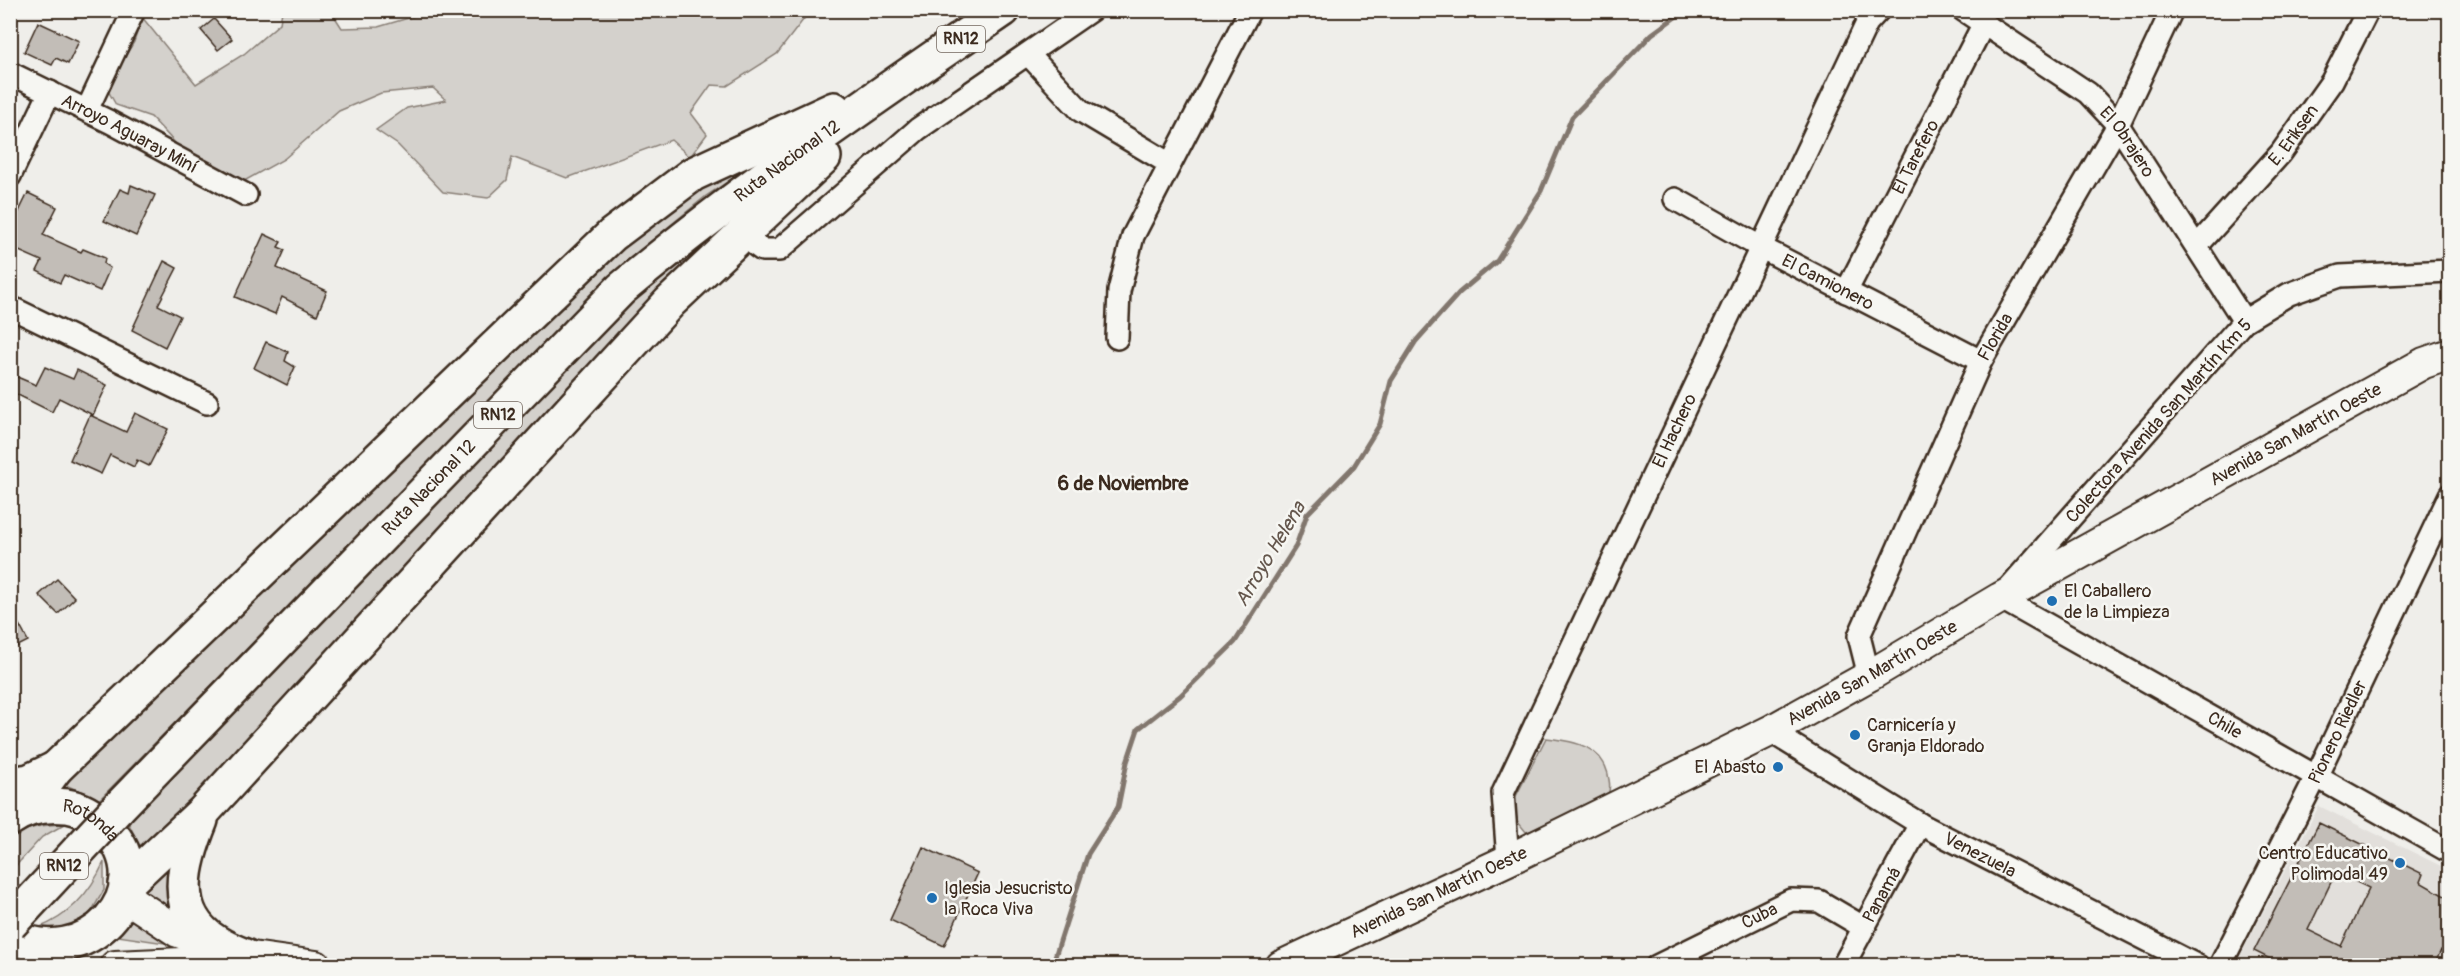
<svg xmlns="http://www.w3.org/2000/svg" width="2460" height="976" font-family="Pangolin,sans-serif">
	<rect width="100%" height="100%" fill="#efeeea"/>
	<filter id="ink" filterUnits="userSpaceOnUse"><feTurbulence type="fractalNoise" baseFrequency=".0167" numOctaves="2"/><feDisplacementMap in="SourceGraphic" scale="12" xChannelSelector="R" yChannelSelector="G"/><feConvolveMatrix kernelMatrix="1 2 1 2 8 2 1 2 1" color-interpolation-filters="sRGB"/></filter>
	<g filter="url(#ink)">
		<path fill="#e2dfdb" d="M2319,806L2449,870V965L2235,966Z"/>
		<path fill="#d4d1cc" stroke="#887e75" stroke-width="1.5" d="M435,10L810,11L777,54L727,86L711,85L691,113L707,134L690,157L671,140L567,178L512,157L507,180L488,198L443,192L398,145L376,130L407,108L446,100L433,88L381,93L339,111L284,159L237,185L203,173L151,117L116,105L106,87L134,42L142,17L196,84L244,54L280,23L282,11H331L342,28L378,27Z
			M733,164L738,175L706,196L634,255L99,800L59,782L621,243Z
			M735,213L740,219L146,859L127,820L674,257Z
			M1546,738C1574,741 1605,746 1609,780C1611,789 1608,799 1601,806C1590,816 1543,827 1526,832L1517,821L1514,800Z
			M65,824L42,837L11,871C10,863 8,849 12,842C20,825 50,825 65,824Z
			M104,862V890L90,914L66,928H38C70,916 90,893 104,862Z
			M167,863L180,921L140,892Z
			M129,907L199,948L111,935Z"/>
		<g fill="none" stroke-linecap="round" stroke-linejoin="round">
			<path stroke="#81766d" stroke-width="5" d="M1052,966L1088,854L1118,807L1127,762L1138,729L1180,696L1235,642L1296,546L1307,514L1354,466L1380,424L1391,381L1416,341L1459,293L1497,261L1541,191L1572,117L1652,34L1685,10"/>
		</g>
		<path fill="#c2bdb7" stroke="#3b2a1e" stroke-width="1.5" fill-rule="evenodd" d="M214,19L232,39L218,50L201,30Z
			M38,22L79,41L68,64L56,58L52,65L24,52Z
			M131,185L155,195L136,236L104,221L120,189L129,193Z
			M28,193L57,207L43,235L81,252L83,249L105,258L104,264L110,268L100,291L64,275L60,283L37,271L42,261L10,247V230Z
			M264,234L281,242L278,247L285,250L277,268L327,291L317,315L282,297L275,314L235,297Z
			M164,261L177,268L158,305L180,316L165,347L132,330Z
			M266,342L288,352L285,361L295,367L287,385L254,368Z
			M45,367L73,379L77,370L107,385L93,415L59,398L52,412L10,391V374L36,385Z
			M135,413L168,429L149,466L137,460L134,467L110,455L101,474L70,460L90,415L126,432Z
			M57,579L75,598L58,614L39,595Z
			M10,608L28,641L10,650Z
			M2319,823L2423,874L2420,882L2450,899V954L2441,950L2434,966H2305L2292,959L2289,966H2284L2254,951ZM2336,872L2369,888L2341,946L2308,930Z
			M923,847L978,873L944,946L890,920Z"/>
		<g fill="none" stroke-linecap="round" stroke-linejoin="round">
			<g stroke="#3b2a1e" stroke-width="26">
				<g id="street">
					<path id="s1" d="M1963,10L2088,93L2118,125L2244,321"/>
					<path d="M1028,54L1081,111L1170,164"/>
					<path id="s2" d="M10,73L110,122L246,195"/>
					<path d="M87,110L134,10"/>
					<path d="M10,176L50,92"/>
					<path id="s3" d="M1675,199L1762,248L1981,361"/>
					<path d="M741,235L762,250H779L918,129L1091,10"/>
					<path id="s4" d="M2197,246L2281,153L2332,81L2368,10"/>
					<path id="s5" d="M2450,271L2340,276L2289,294L2244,321L2000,598L2450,852"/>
					<path id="s6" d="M1846,292L1984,23"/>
					<path d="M10,307L207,403"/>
					<path d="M1117,338L1119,291L1133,236L1250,10"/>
					<path id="s7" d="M1869,676L1859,636L1981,361L2118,125L2172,10"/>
					<path id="s8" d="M1770,731L1920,824L2198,966"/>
					<path id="s9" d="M1508,860L1503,793L1867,23L1879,10"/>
					<path id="s10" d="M1657,966L1791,900L1819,901L1863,927"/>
					<path id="s11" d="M1843,966L1920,824"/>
					<path id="s12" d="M2220,966L2316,777L2450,495"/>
				</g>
			</g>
			<g stroke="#3b2a1e" stroke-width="34">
				<g id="secondary">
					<path d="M124,896L178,932L245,956L316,966"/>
					<path d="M115,966L204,962L239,957"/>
					<path id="s13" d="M1281,966L1508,860L1770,731L1869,676L2000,598L2424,363L2450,354"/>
				</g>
			</g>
			<g stroke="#3b2a1e" stroke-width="38">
				<g id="primary">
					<path id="s14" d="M10,819C27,806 47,804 67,806C82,808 95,817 106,828C167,890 84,976 10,935"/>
				</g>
			</g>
			<g stroke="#3b2a1e" stroke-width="38">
				<g id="highway">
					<path d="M10,784L29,781L56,768"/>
					<path id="s15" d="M117,809L621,289C742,188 873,99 1003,10"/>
					<path d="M25,810L56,768L612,235L693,174L834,109"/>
					<path d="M201,820C184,862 168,912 216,942C225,948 235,952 245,956"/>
					<path d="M126,884L204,811L670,302L824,157"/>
				</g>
			</g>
			<use href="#street" stroke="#f6f6f2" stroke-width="21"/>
			<use href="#secondary" stroke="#f6f6f2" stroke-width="30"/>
			<use href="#primary" stroke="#f6f6f2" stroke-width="33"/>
			<use href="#highway" stroke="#f6f6f2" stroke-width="33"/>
			<g stroke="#3b2a1e" stroke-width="38" stroke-linecap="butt">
				<path id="highway-bridge" d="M10,924L117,809"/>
			</g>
			<use href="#highway-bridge" stroke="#f6f6f2" stroke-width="33"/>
		</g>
	</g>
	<g fill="#1f6fb2" stroke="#f6f6f2" stroke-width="2">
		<circle cx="2052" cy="601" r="6"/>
		<circle cx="1855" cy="735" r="6"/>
		<circle cx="1778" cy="767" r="6"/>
		<circle cx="2400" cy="863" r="6"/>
		<circle cx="932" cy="898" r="6"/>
	</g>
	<g text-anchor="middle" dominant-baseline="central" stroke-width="5" stroke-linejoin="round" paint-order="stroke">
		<g fill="#f6f6f2" stroke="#73675e" stroke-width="1.5">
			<rect x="937" y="26" width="48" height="26" rx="4.5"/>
			<rect x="474" y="402" width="48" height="26" rx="4.5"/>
			<rect x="40" y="853" width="48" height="26" rx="4.5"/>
		</g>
		<g font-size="16" font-weight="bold" fill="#3b2a1e">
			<text x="961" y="39">RN12</text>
			<text x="498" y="415">RN12</text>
			<text x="64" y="866">RN12</text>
		</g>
		<g font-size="18" fill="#3b2a1e" stroke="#f6f6f2">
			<text stroke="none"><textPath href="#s2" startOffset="134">Arroyo Aguaray Miní</textPath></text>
			<text stroke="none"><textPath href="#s4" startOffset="147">E. Eriksen</textPath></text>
			<text stroke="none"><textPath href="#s1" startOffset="213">El Obrajero</textPath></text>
			<text stroke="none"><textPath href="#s6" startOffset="152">El Tarefero</textPath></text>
			<text stroke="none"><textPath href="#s15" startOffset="934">Ruta Nacional 12</textPath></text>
			<text stroke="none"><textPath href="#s3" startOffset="174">El Camionero</textPath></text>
			<text stroke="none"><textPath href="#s7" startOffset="370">Florida</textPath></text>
			<text transform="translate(2159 421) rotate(-48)">Colectora Avenida San Martín Km 5</text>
			<text stroke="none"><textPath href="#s9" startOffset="468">El Hachero</textPath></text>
			<text stroke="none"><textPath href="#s13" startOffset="1146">Avenida San Martín Oeste</textPath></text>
			<text stroke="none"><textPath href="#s15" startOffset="448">Ruta Nacional 12</textPath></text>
			<text stroke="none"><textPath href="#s13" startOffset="660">Avenida San Martín Oeste</textPath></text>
			<text stroke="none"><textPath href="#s5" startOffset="844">Chile</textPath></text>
			<text stroke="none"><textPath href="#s12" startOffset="262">Pionero Riedler</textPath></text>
			<text stroke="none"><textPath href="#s14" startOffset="88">Rotonda</textPath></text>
			<text stroke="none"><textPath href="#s8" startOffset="244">Venezuela</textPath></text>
			<text stroke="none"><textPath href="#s13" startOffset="174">Avenida San Martín Oeste</textPath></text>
			<text stroke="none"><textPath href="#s11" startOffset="81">Panamá</textPath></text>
			<text stroke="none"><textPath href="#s10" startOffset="114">Cuba</textPath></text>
		</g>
		<g font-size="18" fill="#3b2a1e" stroke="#f6f6f2" text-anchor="start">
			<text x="2064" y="591">El Caballero<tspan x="2064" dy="21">de la Limpieza</tspan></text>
			<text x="1867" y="725">Carnicería y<tspan x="1867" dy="21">Granja Eldorado</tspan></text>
			<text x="1766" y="767" text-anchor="end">El Abasto</text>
			<text x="2388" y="853" text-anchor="end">Centro Educativo<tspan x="2388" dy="21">Polimodal 49</tspan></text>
			<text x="944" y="888">Iglesia Jesucristo<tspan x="944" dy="21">la Roca Viva</tspan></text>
		</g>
		<g font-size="20" font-weight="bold" fill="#3b2a1e" stroke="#f6f6f2">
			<text x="1123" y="483">6 de Noviembre</text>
		</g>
		<g font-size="20" font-style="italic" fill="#64564c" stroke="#f6f6f2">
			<text transform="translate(1270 554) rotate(-59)">Arroyo Helena</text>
		</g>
	</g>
	<rect width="2460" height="976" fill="none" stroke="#f6f6f2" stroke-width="36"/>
	<rect x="18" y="18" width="2424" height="940" fill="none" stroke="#3b2a1e" stroke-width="2" filter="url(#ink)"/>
</svg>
